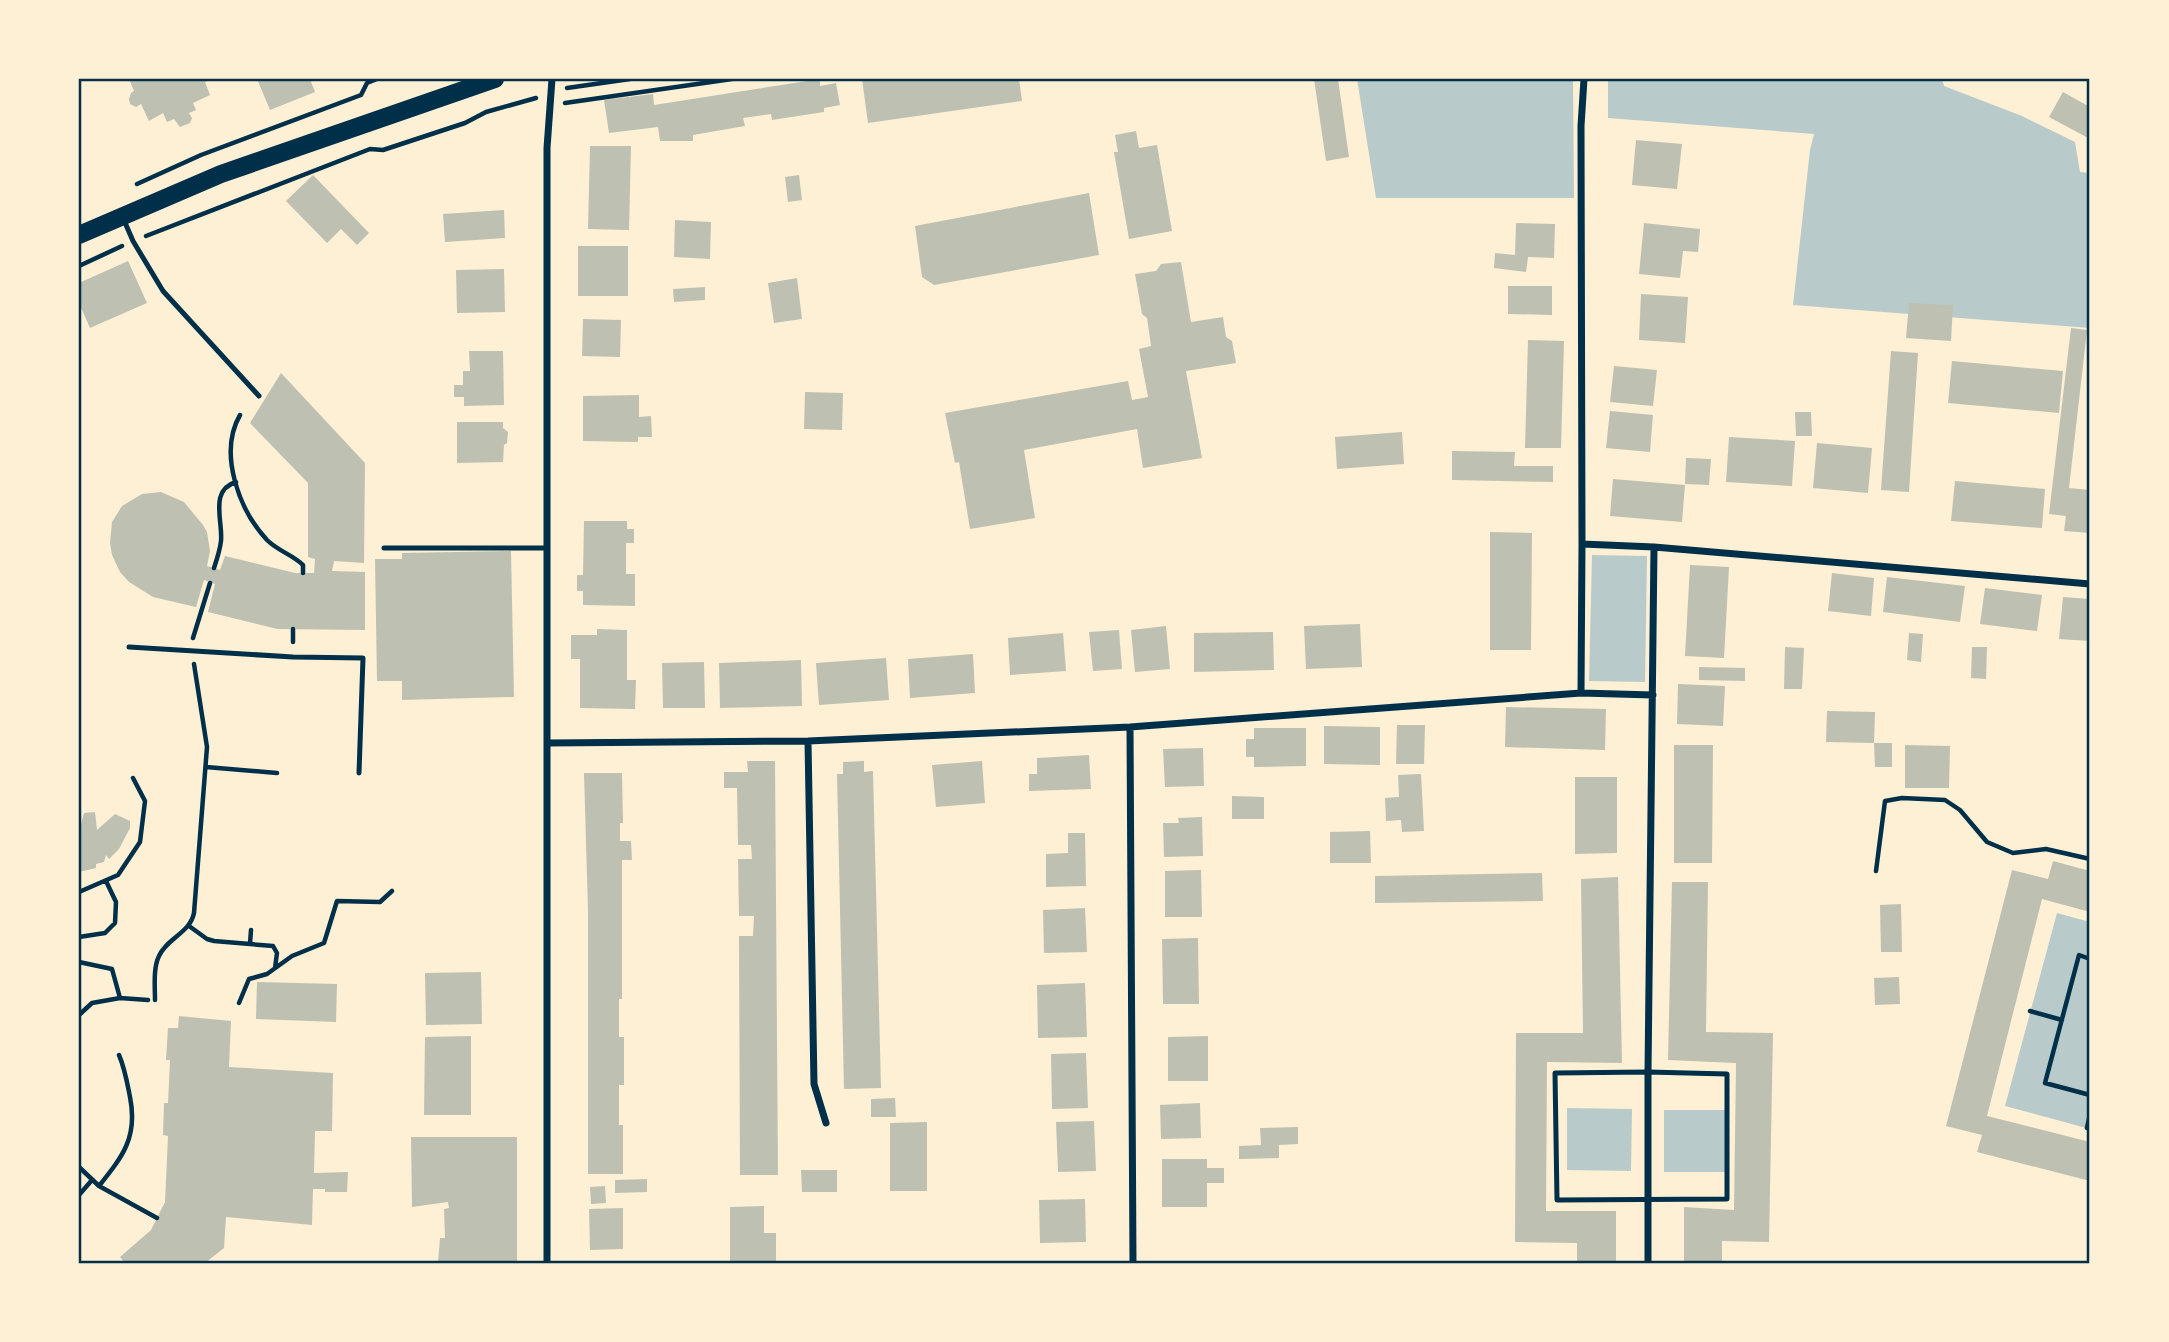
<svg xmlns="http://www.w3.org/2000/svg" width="2169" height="1342" font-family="'Crimson Pro',serif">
	<rect width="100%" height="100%" fill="#fdf0d5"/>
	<path fill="#b9caca" d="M1357,79H1573L1574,198H1376Z
		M1608,79H1942L1944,86L2022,116L2075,142L2080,172L2090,173V328L1793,305L1810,150L1814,134L1608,118Z
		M1592,555L1647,556L1645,682L1589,681Z
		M2057,913L2090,922V1129L2005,1106Z
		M1567,1108L1632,1109L1631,1171L1567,1170Z
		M1664,1110H1729L1728,1172H1664Z"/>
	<path fill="#bec0b2" d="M129,79H213L205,82L210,95L193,103L196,110L189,113L192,118L190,123L180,127L174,119L167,122L163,113L149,121L141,104L136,107L130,104L129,99L131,93L134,91Z
		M257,79H310L315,92L270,110Z
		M820,79V86L836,83L840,105L824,108V112L772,120L771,114L743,118L745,126L693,135V141H660L658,127L609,133L604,100L653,94L654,105Z
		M862,79H1019L1022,101L868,123Z
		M1314,79H1338L1349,157L1326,161Z
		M2063,92L2090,107V139L2049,117Z
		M1136,131L1139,148L1157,145L1172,231L1129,239L1114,152H1118L1115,135Z
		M1636,140L1682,144L1677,189L1632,185Z
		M590,146H631L629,230L588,229Z
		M313,175L369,233L357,245L341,229L327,243L286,201Z
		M799,175L802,200L788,202L785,177Z
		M1089,193L1099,255L934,285L922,277L915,226Z
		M504,210L505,238L445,242L443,214Z
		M675,220L711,222L710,259L674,257Z
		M1516,223L1555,224L1554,258L1528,257L1526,272L1494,268L1495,253L1515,255Z
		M1644,223L1700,229L1698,252L1683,251L1680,278L1639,274Z
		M578,246H628V296H578Z
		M128,261L147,303L90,328L79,303V283Z
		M1181,262L1191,322L1223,317L1226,337L1232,341L1236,363L1186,371L1202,458L1143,468L1137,429L1024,450L1035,518L970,529L959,462L955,463L945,413L1128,381L1132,400L1148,397L1139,349L1151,346L1147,318L1142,314L1135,274L1156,271L1161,264Z
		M504,269L505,312L457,313L456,270Z
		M797,278L802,319L774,323L768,283Z
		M1508,286H1552V315L1508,314Z
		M705,287V300L674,302L673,289Z
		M1641,294L1688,297L1685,343L1639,340Z
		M1909,303L1953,305L1951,341L1906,338Z
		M583,319L621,320L620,357L582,356Z
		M2071,328L2087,330L2069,488L2090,490V533L2064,531L2066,516L2049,514Z
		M1528,340L1564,341L1561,448H1525Z
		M469,351H503L504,405L464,406V397H454V385H463V371H470Z
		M1891,351L1918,353L1909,492L1881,490Z
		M1952,361L2063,371L2059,413L1948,403Z
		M1614,366L1657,370L1653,406L1610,402Z
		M281,373L365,463L364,563L334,561L332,571L365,572V630L277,629L208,612L215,584L204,580L196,607L153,597L129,582L120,572L112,555L110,543L112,522L122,506L142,494L161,492L184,502L203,525L207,532L210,551L207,566L220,570L225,556L295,573H314L315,559L308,557V483L250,423Z
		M805,392L843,393L842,430L804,429Z
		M639,395V417L651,416L652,437H638V442L583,441V396Z
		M1610,411L1653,415L1650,452L1606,448Z
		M1795,412H1811L1812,436H1796Z
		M457,422H503V428L508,432L507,443L504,445L503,462L457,463Z
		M1402,432L1404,464L1337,469L1335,437Z
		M1729,437L1795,441L1792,486L1726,482Z
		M1817,443L1872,448L1868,493L1813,488Z
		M1452,451L1515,452L1514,466H1553V482L1452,480Z
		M1686,458L1711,459L1709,485L1685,484Z
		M1613,479L1685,485L1682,522L1610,516Z
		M1955,481L2045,489L2042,528L1951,521Z
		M584,521H627V529H634V543H626V574H635V606L583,605V591H577V575H583Z
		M1490,532L1532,533L1531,650H1490Z
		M511,551L514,697L402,700V681H377L375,559H402V553Z
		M1690,565L1729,567L1724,658L1685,656Z
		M1832,573L1874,578L1871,616L1828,611Z
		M1887,577L1965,586L1960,622L1883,612Z
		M1985,588L2042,595L2037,631L1980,624Z
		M2063,597L2090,599V641L2059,639Z
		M1360,624L1362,667L1306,669L1304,626Z
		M1166,626L1170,669L1135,672L1131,630Z
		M597,629L627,630V680H636L635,709L580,708V659H571V635H597Z
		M1119,630L1122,669L1093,671L1089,632Z
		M1273,632L1274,670L1194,672V633Z
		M1063,633L1066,671L1010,675L1008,638Z
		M1909,633L1923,634L1921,662L1907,660Z
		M1785,647L1804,648L1802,689H1784Z
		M1972,647H1987L1986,679L1971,678Z
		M973,654L975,693L910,698L908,659Z
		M886,658L889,700L819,705L816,663Z
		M801,660L802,706L720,708L719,663Z
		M704,662L705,708H663L662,663Z
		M1699,667L1745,668V681L1699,680Z
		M1678,684L1725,686L1723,726L1677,724Z
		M1506,707L1606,709L1605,750L1505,747Z
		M1827,711L1875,712L1874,743L1826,742Z
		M1397,725H1425L1424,764H1396Z
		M1324,726L1380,727V765L1324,764Z
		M1254,728H1306V766L1254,767V757H1246V739H1254Z
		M1874,743H1892V767H1875Z
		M1674,745H1713L1712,863H1674Z
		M1905,745L1950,746L1949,788H1905Z
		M1203,748L1204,786L1165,787L1163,749Z
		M1089,755L1091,789L1029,791V774H1037V758Z
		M747,761H775L778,1175H740L739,936H753L754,916H739L738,859H752L751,845H738L737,788H724V772H748Z
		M864,761V772L873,771L881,1088L844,1089L837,774H843V762Z
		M982,761L985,803L936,807L932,765Z
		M584,773H622L623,823H620V841H631L632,860H622V999H619V1037H624V1085H619V1125H623V1174H588V911Z
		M1421,774L1424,831L1402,832L1401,820L1386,821L1385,798L1399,797L1398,775Z
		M1575,777H1617V853L1575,854Z
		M1232,796L1264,797V819H1232Z
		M95,812L97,830L115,814L130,821V828L119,849L109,859L106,855L104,862L96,864V868L79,872V832L84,813Z
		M1202,817L1203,856L1164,857L1163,823H1179L1178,818Z
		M1370,831L1371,863H1330V832Z
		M1068,833H1085L1086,886L1046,887V854L1068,853Z
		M2053,861L2090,871V912L2042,899L1987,1116L2090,1142V1181L1977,1152L1982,1135L1946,1126L2012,870L2048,879Z
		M1201,870L1202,917H1165V871Z
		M1542,873L1543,901L1375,903V876Z
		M1618,877L1622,1063L1547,1062L1546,1211H1616V1263H1577V1243L1515,1242L1516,1033H1583L1581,879Z
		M1672,882H1708L1706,1032L1773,1033L1769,1242L1722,1241V1263H1684V1207L1734,1210L1736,1063L1668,1060Z
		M1901,904L1902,952H1881L1880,905Z
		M1085,908L1087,952L1044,953L1043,910Z
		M1198,938L1199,1004H1163L1162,939Z
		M481,972L482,1024L426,1025L425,973Z
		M1899,977L1900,1004L1875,1005L1874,978Z
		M257,982L337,984L336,1022L256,1019Z
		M1085,983L1087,1037L1038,1038L1037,985Z
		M179,1016L231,1021L229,1067L333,1073L332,1131H315L314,1173L348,1172L347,1192H325V1189H313L312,1225L226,1217L224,1248L205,1263H125L120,1257L151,1230L165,1202L168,1136L163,1135L164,1103H168L170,1060H166L168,1028H178Z
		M471,1036V1115H424L425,1037Z
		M1208,1036V1081H1168V1037Z
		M1086,1053L1088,1108L1052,1109L1051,1054Z
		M895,1098L896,1117H871V1099Z
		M1200,1103L1201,1138L1161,1139L1160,1105Z
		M1094,1121L1096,1171L1058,1172L1056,1122Z
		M927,1122V1191H890V1123Z
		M1298,1127V1144L1279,1145V1158L1239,1159V1146L1261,1145L1260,1128Z
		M411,1137H517V1263H438L440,1238H445L444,1209L449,1208L448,1202L412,1207Z
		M1162,1159H1207V1168H1224V1183H1207V1207H1162Z
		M801,1170H837V1192H802Z
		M647,1179V1192L615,1193V1180Z
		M605,1186L606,1203L591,1204L590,1187Z
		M1085,1199L1086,1242L1040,1243L1039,1200Z
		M764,1206V1233H776V1262H730V1207Z
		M623,1208V1249L590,1250L589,1209Z"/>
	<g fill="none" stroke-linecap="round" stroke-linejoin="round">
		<path stroke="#003049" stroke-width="4.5" d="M567,88L630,79
			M565,103L732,79
			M137,184L201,155L361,95L367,83L377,79
			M146,236L370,149L383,150L465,123L486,112L536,98
			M79,266L122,246
			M240,415C218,453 239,510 267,540C278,551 293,555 303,565V573
			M214,568C217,559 220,550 221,541C223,521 209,490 236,482
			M193,638L210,583
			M293,642V629
			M206,767L277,773
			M1876,871L1885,801L1902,798L1945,800L1960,810L1987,842L2013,853L2046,849L2090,859
			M79,892L118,875L140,842L145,801L133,778
			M189,926L207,939L214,941L273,946L277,953L275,968
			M79,937L105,933L115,923L116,902L106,881
			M250,944L251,930
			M2090,959L2079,955L2045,1083L2090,1095
			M79,962L112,969L120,998L148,1000
			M155,1000C155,987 153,968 159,956C167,938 190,933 194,913L207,747L194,664
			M239,1003L249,979L267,974L292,956L324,943L337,901L380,902L392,891
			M2030,1011L2062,1020
			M79,1015L92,1003L120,998
			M2087,1128L2090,1114
			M79,1167L99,1186L157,1218
			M99,1186C123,1156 138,1137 130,1097C127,1082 125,1069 119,1055
			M79,1195L92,1180"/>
		<path stroke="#003049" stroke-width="5" d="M123,218L133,241L163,291L259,396
			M384,548H547
			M129,647L293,657L363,658L359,773
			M1648,1072L1727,1074V1199L1557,1200L1555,1073Z"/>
		<path stroke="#003049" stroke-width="7" d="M1584,79L1581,126L1582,544L1654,547L1648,1072V1263
			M1654,547L2090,584
			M1581,693L1582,544
			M1130,727L1133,1263
			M808,741L814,1084L826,1123
			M548,743L808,741L1130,727L1581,693L1653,695
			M547,1263V148L552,79"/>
		<path stroke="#003049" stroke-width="18" d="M79,235L221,174L495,79"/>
	</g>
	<rect width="2169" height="1342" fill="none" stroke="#fdf0d5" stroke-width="161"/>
	<rect x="80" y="80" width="2008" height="1182" fill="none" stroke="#003049" stroke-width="2.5"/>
</svg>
